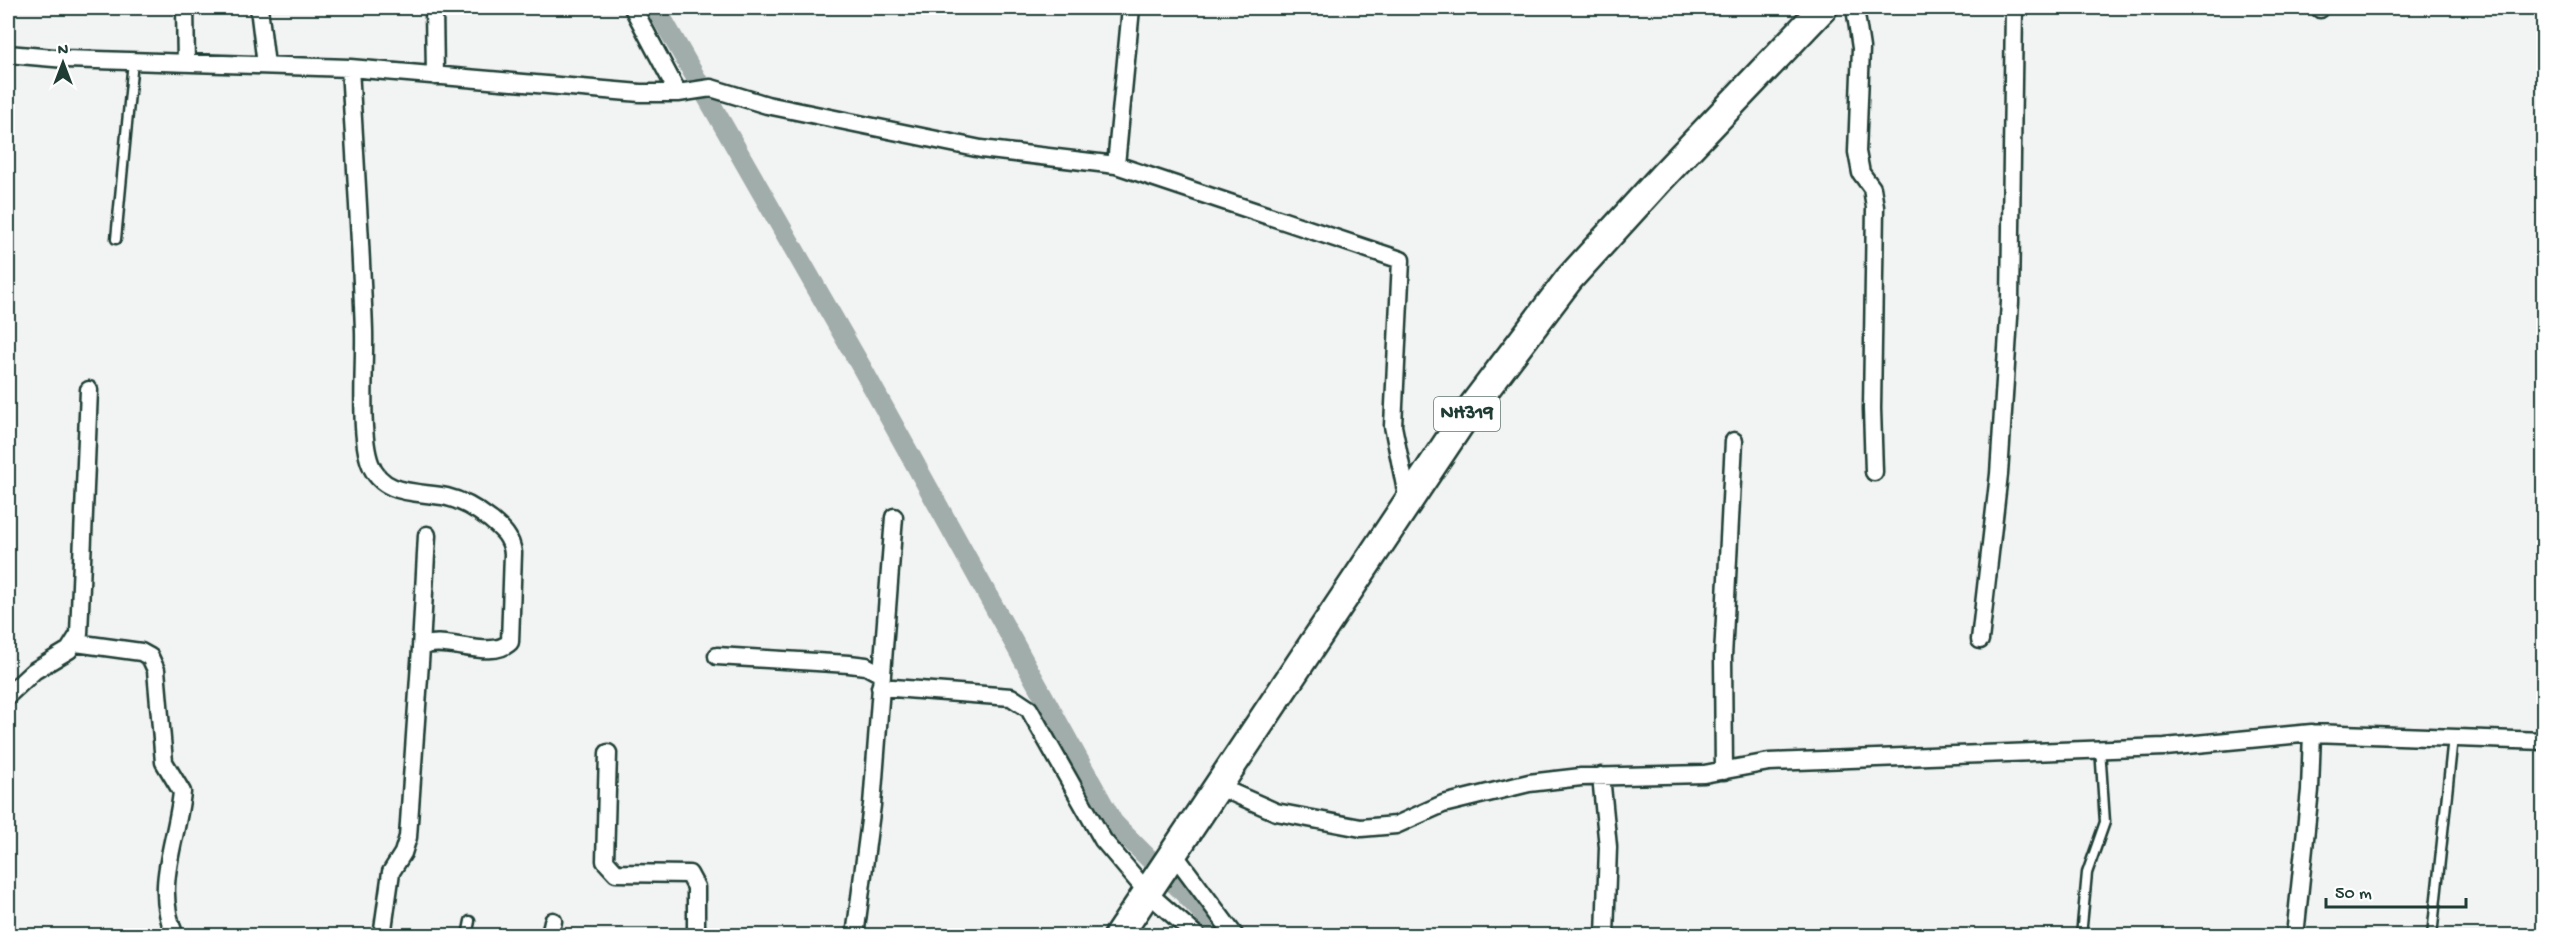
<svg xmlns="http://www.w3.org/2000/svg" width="2551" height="943" font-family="'Gochi Hand',sans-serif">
	<rect width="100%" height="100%" fill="#f2f3f3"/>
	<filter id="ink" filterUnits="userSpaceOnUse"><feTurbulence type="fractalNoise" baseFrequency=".0167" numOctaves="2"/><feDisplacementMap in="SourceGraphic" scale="12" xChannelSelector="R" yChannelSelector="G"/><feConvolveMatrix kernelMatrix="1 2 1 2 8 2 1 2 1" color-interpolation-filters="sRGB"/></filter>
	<g filter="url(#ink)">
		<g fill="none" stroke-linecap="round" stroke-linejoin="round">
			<path stroke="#a1adaa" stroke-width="20" d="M656,8L862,368L1113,822C1149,861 1189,894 1222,936"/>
			<g stroke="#1f3d34" stroke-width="13">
				<path id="service" d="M116,239L133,61
					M467,936L470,921
					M2081,936L2087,873L2105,822L2100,748
					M2432,936L2453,737"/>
			</g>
			<g stroke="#1f3d34" stroke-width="21">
				<path id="minor" d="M185,8L186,63
					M259,8L266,65
					M434,8L435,76
					M633,8L678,93
					M1855,8L1861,48L1857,152L1861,173L1872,188L1875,207L1872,409L1874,472
					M2320,9V8
					M8,54L65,59L350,68L640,93H678L711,88L767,105L981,149L1116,165L1401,260L1393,426L1408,501
					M350,68C355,156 361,244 364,331C365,365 359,433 370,463C382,497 419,491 447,497C464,501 478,510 491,520C503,530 511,537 513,553L510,642C490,662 439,633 421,648L408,837L403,853L391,872L382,936
					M1116,165L1131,8
					M1980,640L1999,474L2010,302L2014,8
					M76,643L141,652L150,657L156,670L164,762L182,792C177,843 153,885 175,936
					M421,648L427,535
					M717,656L849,664L866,666L881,674
					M880,687L1011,697L1029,709L1103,840L1148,893L1197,936
					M8,695L34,671L69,650L79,634L89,390
					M608,753L605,861L616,873L689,874L696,887V936
					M1724,771L1723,657L1734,441
					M1601,776L1608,847L1605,936
					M1217,786L1276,812L1361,828L1396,825L1443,804L1529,783L1581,777L1704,774L1769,762L2165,747L2312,733L2544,741
					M1174,854L1235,936
					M550,936L553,921
					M855,936L872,805L894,517
					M2295,936L2310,790L2312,733"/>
			</g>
			<g stroke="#1f3d34" stroke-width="32">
				<path id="trunk" d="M1118,936L1466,415L1569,279L1661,178L1823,8"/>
			</g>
			<use href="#service" stroke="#fff" stroke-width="8"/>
			<use href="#minor" stroke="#fff" stroke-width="16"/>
			<use href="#trunk" stroke="#fff" stroke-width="27"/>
		</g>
	</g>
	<g text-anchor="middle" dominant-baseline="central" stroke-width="5" stroke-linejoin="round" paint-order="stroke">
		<rect fill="#fff" stroke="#627771" stroke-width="1.5" x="1434" y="397" width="66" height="34" rx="4.5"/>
		<g font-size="20" font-weight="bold" fill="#1f3d34">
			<text x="1467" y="414">NH319</text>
		</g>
	</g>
	<rect width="2551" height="943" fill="none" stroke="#fff" stroke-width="30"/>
	<rect x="15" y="15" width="2521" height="913" fill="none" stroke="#1f3d34" stroke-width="2" filter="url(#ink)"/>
	<g transform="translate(63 63)" stroke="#ffffff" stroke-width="4.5" paint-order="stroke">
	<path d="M0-4.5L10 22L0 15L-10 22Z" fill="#1f3d34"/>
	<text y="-9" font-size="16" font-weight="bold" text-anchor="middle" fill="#1f3d34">N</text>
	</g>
	<path d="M2326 898v9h140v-9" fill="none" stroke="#1f3d34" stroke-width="3"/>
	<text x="2335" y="898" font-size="18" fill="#1f3d34" stroke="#ffffff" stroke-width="4.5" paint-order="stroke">50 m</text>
</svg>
